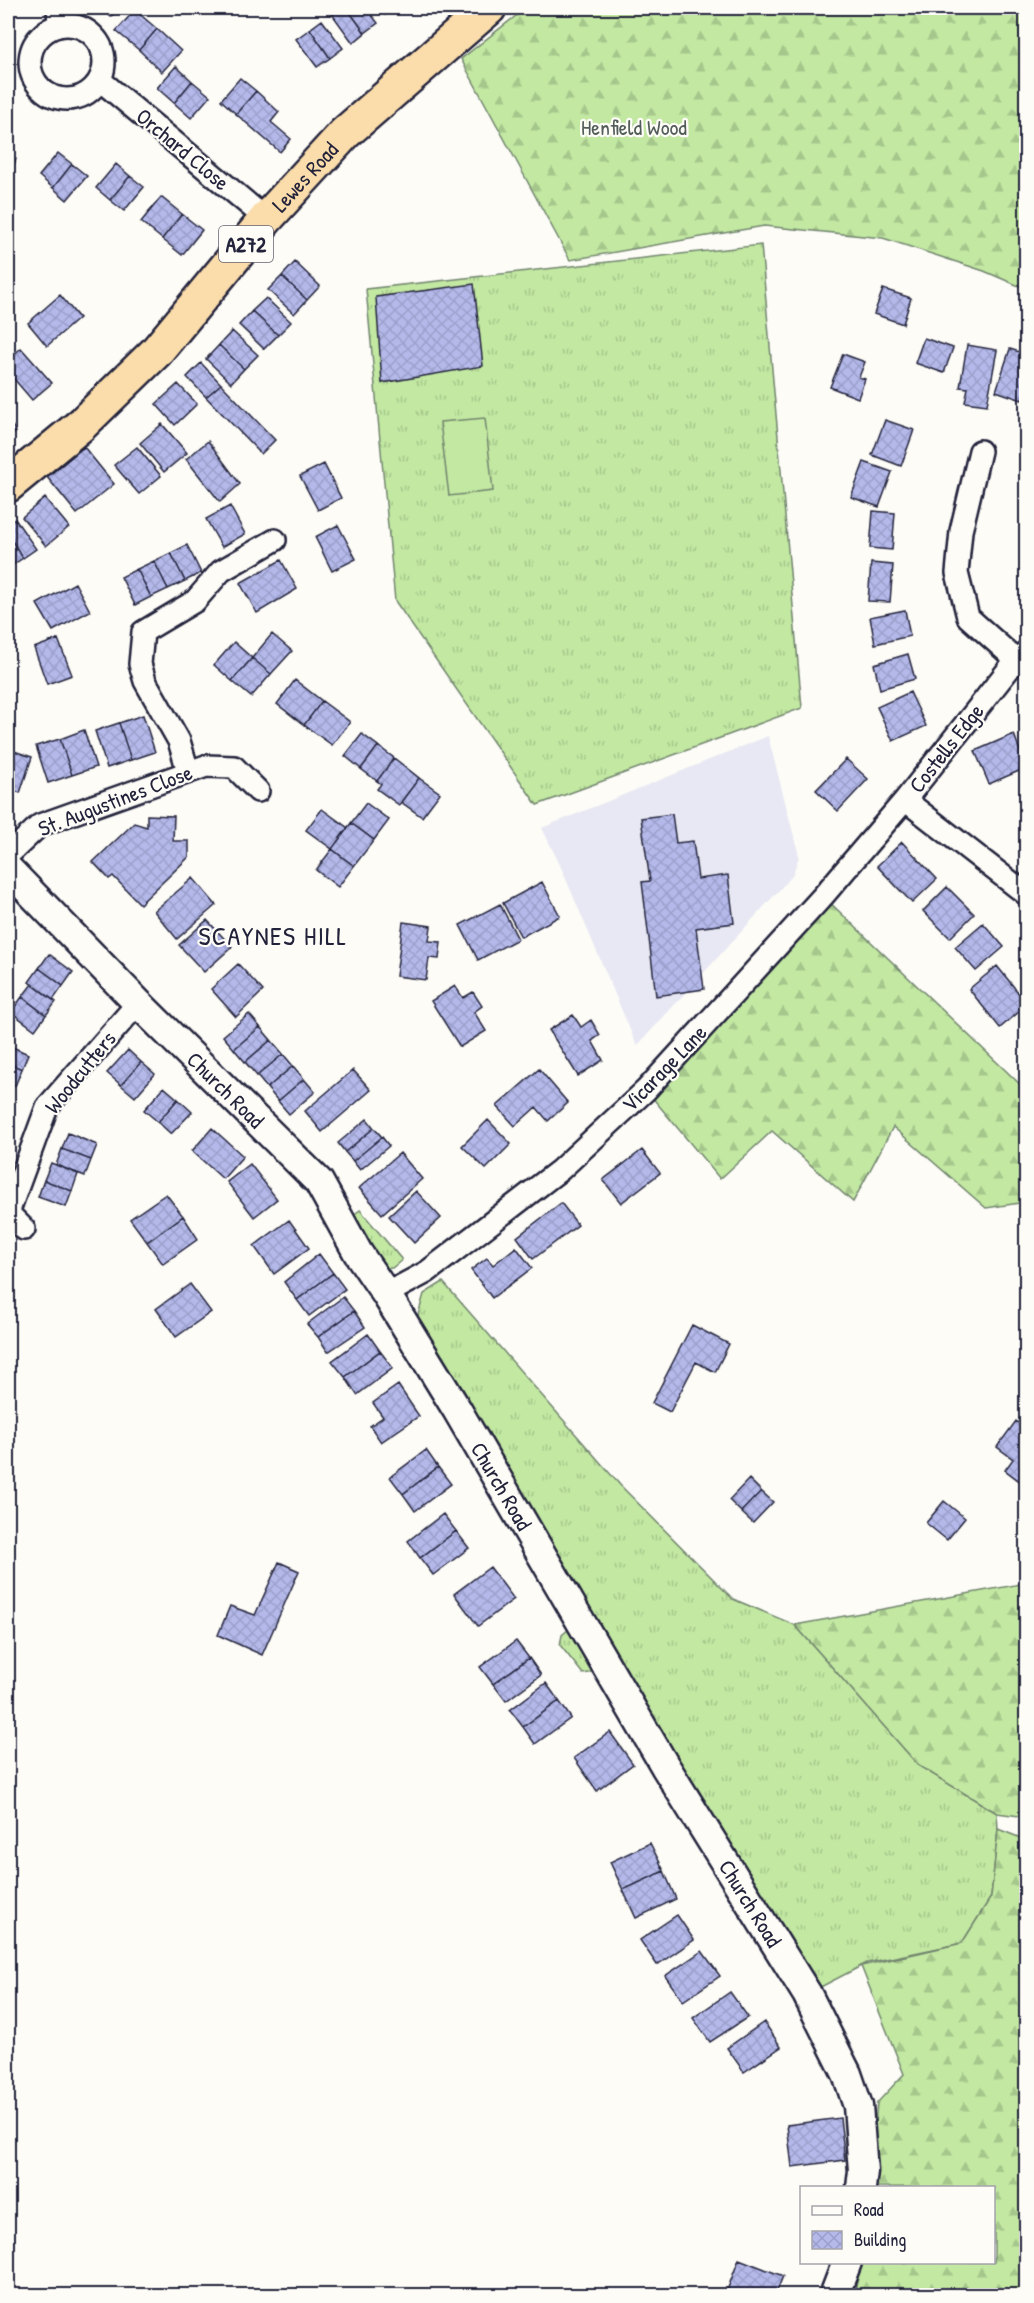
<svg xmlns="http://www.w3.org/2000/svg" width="1034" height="2303" font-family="'Patrick Hand',sans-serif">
	<defs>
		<pattern id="grass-tufts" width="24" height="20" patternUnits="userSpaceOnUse" patternTransform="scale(1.5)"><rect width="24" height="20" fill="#c2e8a2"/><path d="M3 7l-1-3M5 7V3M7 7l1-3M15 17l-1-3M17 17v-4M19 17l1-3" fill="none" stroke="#a6c78c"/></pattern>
		<pattern id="forest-firs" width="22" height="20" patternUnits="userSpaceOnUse" patternTransform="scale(1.5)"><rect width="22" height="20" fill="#c2e8a2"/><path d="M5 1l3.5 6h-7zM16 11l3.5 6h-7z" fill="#a6c78c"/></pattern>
		<pattern id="building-cross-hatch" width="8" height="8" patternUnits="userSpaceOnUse" patternTransform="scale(1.5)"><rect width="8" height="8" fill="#b4b9ea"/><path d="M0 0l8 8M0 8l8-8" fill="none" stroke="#9a9fca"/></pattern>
	</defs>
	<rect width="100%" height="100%" fill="#fdfcf7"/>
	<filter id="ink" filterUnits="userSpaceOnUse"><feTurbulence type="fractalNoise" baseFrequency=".0167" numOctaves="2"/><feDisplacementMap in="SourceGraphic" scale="12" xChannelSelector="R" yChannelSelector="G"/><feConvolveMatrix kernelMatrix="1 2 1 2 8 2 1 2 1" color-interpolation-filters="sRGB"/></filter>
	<g filter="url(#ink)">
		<path fill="#e7e8f3" d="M768,736L799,856L792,876L637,1046L560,865L542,828Z"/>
		<path fill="url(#grass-tufts)" stroke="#72856e" stroke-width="1.5" d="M761,245L802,708L537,805L395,601L366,289Z
			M360,1210L402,1260L392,1268H382L341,1224Z
			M443,1282L620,1485L733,1599L795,1625L919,1766L997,1813L998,1829L991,1897L962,1943L867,1963L807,1994L412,1336L424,1294Z
			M569,1629L597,1668L589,1673L583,1674L560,1645L562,1635Z"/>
		<path fill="url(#forest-firs)" stroke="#72856e" stroke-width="1.5" d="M526,8H1026V289L984,271L883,238L764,226L570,260L461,59Z
			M823,896L1026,1090V1202L986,1208L893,1127L853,1202L772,1131L720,1179L646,1090Z
			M1026,1583V1817L997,1813L919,1766L795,1625Z
			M998,1829L1026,1840V2295L854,2296L861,2263L994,2262V2188L869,2187L877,2103L904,2074L861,1966L962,1943L991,1897Z"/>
		<path fill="#c2e8a2" stroke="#72856e" stroke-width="1.5" d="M485,418L493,491L449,496L440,422Z"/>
		<path fill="url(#building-cross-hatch)" stroke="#22223b" stroke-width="1.5" d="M101,8H119L111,17Z
			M340,8H347L365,33L353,43L332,14Z
			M347,8H366L378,23L365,33Z
			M380,8H396L385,15Z
			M135,10L157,29L139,50L116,31Z
			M322,20L343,48L330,58L310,29Z
			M157,29L181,51L162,72L139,50Z
			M310,29L330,58L317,67L296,39Z
			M176,66L192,81L174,103L157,88Z
			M240,78L256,91L236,114L221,100Z
			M192,81L210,96L191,118L174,103Z
			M256,91L279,112L271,122L291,139L280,152L236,114Z
			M58,153L72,164L53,188L39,176Z
			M8,156L16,159L8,182Z
			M72,164L87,176L67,200L53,188Z
			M116,164L130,176L110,200L96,188Z
			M130,176L144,187L124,211L110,200Z
			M161,197L182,214L162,239L141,222Z
			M182,214L202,230L182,255L162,239Z
			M295,262L320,286L307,300L282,276Z
			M282,276L307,300L294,314L268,290Z
			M474,284L483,366L382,383L376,297Z
			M883,289L911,298L903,324L874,314Z
			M60,295L79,318L47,346L28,323Z
			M266,298L291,322L278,335L252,311Z
			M252,311L278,335L264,349L239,325Z
			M232,331L258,355L244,369L219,345Z
			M924,338L953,348L944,373L915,363Z
			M219,345L244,369L231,383L206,359Z
			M967,345L997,350L987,405L965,402L968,388L960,387Z
			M21,348L52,383L32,400L8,372V360Z
			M1010,349L1026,354V387L1022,400L996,391Z
			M843,354L865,362L859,377L865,379L858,398L830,387Z
			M201,363L221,384L206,397L187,377Z
			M178,384L197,404L175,425L156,404Z
			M221,384L275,440L261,454L206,397Z
			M8,419L16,432L8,438Z
			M885,420L914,430L901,466L872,455Z
			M162,424L187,453L164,472L140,443Z
			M208,441L240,484L220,502L186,459Z
			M84,447L114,484L77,514L47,477Z
			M137,447L161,476L139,494L114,465Z
			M864,462L892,472L879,507L851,497Z
			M324,464L341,498L318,510L300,476Z
			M45,498L69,527L46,546L22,517Z
			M230,506L245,534L222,547L206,519Z
			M873,511L895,513L892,550L870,548Z
			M15,519L36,549L23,558L8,535V524Z
			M338,525L356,559L332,571L315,537Z
			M8,535L23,558L11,566L8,561Z
			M187,545L201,573L185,581L171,553Z
			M171,553L185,581L168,589L154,561Z
			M281,560L297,589L257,613L240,583Z
			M154,561L168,589L151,597L137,569Z
			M871,563L893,565L890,602L868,601Z
			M137,569L151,597L135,605L121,577Z
			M75,583L90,611L53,631L37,604Z
			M905,610L910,636L875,644L870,617Z
			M272,634L292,651L271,674L252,658Z
			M58,639L72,675L47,684L34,648Z
			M234,642L252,658L232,681L214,665Z
			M908,654L915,679L880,689L874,664Z
			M252,658L271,674L251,697L232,681Z
			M295,680L322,701L304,725L277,704Z
			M910,692L926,726L893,741L877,707Z
			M322,701L350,722L332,745L304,725Z
			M1026,707V724L1021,710Z
			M143,715L155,752L131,760L119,723Z
			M119,723L131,760L107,768L95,731Z
			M84,730L96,767L72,775L60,739Z
			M362,734L378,746L361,769L345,756Z
			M1014,734L1026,768L989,784L975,751Z
			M60,739L72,775L48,783L36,746Z
			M378,746L394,758L377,781L361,769Z
			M8,749L32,757L20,793L8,788Z
			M394,758L419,778L399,805L377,789L381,784L377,781Z
			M846,759L868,779L838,811L816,790Z
			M419,778L440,793L422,817L401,802Z
			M366,803L389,820L374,840L351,823Z
			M322,809L348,828L332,849L306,830Z
			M672,814L676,843L693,841L698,879L728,875L734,923L696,928L704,989L656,996L642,882L650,881L641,818Z
			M147,815L174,816L173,841H189V857L140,904L113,876L109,879L93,862L134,823L147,827Z
			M351,823L374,840L354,866L332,849Z
			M902,842L937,879L912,903L877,866Z
			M332,849L354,866L338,887L316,870Z
			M193,878L216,905L177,939L154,911Z
			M542,882L560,916L521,937L503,903Z
			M947,887L974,914L950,938L923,911Z
			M500,904L518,939L478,960L460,925Z
			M207,920L232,947L204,972L179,945Z
			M403,922L431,926L429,941L441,942L439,959L429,958L426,980L396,976Z
			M983,923L1004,947L976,971L955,947Z
			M49,954L73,972L63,986L39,968Z
			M238,964L263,991L236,1017L211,989Z
			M997,966L1026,1002V1006L1000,1028L969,989Z
			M39,968L63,986L53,1000L29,982Z
			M32,984L56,1002L46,1015L22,997Z
			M455,986L463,998L473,992L482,1006L474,1012L486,1031L460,1047L431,1001Z
			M22,997L46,1015L35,1030L11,1012Z
			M249,1014L260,1027L234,1049L223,1036Z
			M573,1015L581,1027L591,1020L600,1035L592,1041L603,1060L578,1076L549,1030Z
			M260,1027L271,1040L245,1062L234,1049Z
			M271,1040L283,1054L257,1076L245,1062Z
			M8,1045L28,1054L22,1069L8,1063Z
			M128,1050L141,1062L121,1085L107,1073Z
			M283,1054L293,1066L267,1088L257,1076Z
			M141,1062L155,1074L135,1097L121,1085Z
			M8,1063L22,1069L15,1086L8,1083Z
			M293,1066L304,1079L278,1101L267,1088Z
			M539,1069L568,1103L548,1121L536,1107L515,1126L497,1106Z
			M353,1070L371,1090L322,1132L305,1111Z
			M304,1079L315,1092L289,1114L278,1101Z
			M164,1087L178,1099L158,1122L144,1110Z
			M178,1099L192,1112L171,1134L158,1122Z
			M367,1119L374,1128L345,1152L338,1143Z
			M488,1120L511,1144L486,1169L462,1146Z
			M212,1128L243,1156L223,1179L192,1151Z
			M374,1128L382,1137L353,1161L345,1152Z
			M68,1133L97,1145L91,1160L62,1149Z
			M382,1137L389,1146L360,1170L353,1161Z
			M62,1149L91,1160L85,1176L56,1165Z
			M642,1150L660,1173L621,1203L603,1180Z
			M400,1153L422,1179L382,1214L359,1188Z
			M51,1163L78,1174L72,1191L44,1180Z
			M250,1164L277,1199L254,1217L227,1182Z
			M44,1180L72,1191L66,1207L38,1197Z
			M416,1191L441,1218L414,1243L389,1216Z
			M166,1194L183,1216L147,1242L130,1219Z
			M561,1203L578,1225L533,1259L517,1237Z
			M183,1216L198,1239L163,1264L147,1242Z
			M289,1220L309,1248L274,1274L254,1246Z
			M516,1247L532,1268L492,1298L471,1270L487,1258L493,1265Z
			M319,1254L333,1273L297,1300L284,1282Z
			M333,1273L345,1289L309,1316L297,1300Z
			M190,1284L211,1312L176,1337L156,1309Z
			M343,1297L354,1311L318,1337L307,1324Z
			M354,1311L365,1327L328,1352L318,1337Z
			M692,1325L729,1344L715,1372L696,1362L670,1412L652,1403Z
			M368,1334L380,1351L345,1377L332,1361Z
			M380,1351L393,1368L357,1395L345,1377Z
			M398,1385L419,1416L381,1442L370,1426L383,1417L373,1403Z
			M1016,1421L1026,1429V1486L1005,1470L1013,1459L997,1447Z
			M426,1450L438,1467L403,1494L390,1477Z
			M438,1467L451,1484L415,1511L403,1494Z
			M749,1479L761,1491L741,1512L729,1500Z
			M761,1491L773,1502L753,1523L741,1512Z
			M944,1501L965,1518L947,1540L926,1523Z
			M443,1514L456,1531L420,1558L408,1541Z
			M456,1531L469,1548L433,1575L420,1558Z
			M279,1562L299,1571L262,1655L218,1635L230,1606L255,1615Z
			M490,1567L514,1599L478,1626L454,1594Z
			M516,1641L529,1658L493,1684L480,1667Z
			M529,1658L541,1675L506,1701L493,1684Z
			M546,1683L559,1701L523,1727L510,1710Z
			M559,1701L571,1718L535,1744L523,1727Z
			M610,1732L633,1764L597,1791L574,1758Z
			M650,1843L664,1871L623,1890L610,1862Z
			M664,1871L676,1899L636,1918L623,1890Z
			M677,1915L694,1940L657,1965L640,1940Z
			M702,1951L720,1976L683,2001L665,1976Z
			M730,1992L748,2017L710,2042L693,2018Z
			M764,2022L781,2047L744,2072L727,2048Z
			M840,2118L845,2160L792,2167L787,2125Z
			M739,2259L783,2276L775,2296H725Z"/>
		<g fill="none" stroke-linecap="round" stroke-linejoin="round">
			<g stroke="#22223b" stroke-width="26">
				<path id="street" d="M58,8L59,26
					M30 62a37 37 0 1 1 74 0a37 37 0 1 1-74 0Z
					M100,80L266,219
					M980,451L961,531L957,573L968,617L1016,660
					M188,771L179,741L145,681L140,664L143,632L195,601L221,571L275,540
					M905,800L1026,894
					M8,855L40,825L206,766L234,767L258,791
					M8,1213L47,1107L138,1003
					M8,1213L24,1229
					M386,1294L427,1272L560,1170L646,1090L823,896L905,800L1016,660L1026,652"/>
			</g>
			<g stroke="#22223b" stroke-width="33">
				<g id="secondary">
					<path id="s1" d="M8,869L138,1003L319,1182L358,1253L386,1294L456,1408L665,1766L807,1994L847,2074L858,2106L863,2171L861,2188"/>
					<path d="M834,2296L847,2262"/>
				</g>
			</g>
			<g stroke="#22223b" stroke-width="38">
				<g id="highway">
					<path id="s2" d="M8,485L81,425L156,352L266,219L345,133L489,8"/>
				</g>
			</g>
			<use href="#street" stroke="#fdfcf7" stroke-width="21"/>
			<use href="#secondary" stroke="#fdfcf7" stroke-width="28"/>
			<use href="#highway" stroke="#fbddab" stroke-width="33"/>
		</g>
	</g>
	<g text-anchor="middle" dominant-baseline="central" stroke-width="4.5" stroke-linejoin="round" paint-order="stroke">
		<rect fill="#fdfcf7" stroke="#646373" stroke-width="1.5" x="219" y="226" width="54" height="36" rx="4.5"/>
		<g font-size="21" font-weight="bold" fill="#22223b">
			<text x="246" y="244">A272</text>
		</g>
		<g font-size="22" fill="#525d5a" stroke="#fdfcf7">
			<text x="634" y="127">Henfield Wood</text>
		</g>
		<g font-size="22" fill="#22223b" stroke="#fdfcf7">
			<text transform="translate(183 149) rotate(40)">Orchard Close</text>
			<text stroke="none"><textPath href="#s2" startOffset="429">Lewes Road</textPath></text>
			<text transform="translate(946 748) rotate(-52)">Costells Edge</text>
			<text transform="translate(115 800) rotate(-21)">St. Augustines Close</text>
			<text transform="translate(664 1068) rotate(-46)">Vicarage Lane</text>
			<text transform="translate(80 1072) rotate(-51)">Woodcutters</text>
			<text stroke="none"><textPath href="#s1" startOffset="310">Church Road</textPath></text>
			<text stroke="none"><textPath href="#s1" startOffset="796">Church Road</textPath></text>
			<text stroke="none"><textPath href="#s1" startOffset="1282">Church Road</textPath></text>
		</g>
		<g font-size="26" letter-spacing="1.5" fill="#22223b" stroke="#fdfcf7">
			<text x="273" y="935">SCAYNES HILL</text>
		</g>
	</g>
	<rect width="1034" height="2303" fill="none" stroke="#fdfcf7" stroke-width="30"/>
	<rect x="15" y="15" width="1004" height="2273" fill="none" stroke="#22223b" stroke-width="2" filter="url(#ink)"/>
	<rect x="800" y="2186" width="195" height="78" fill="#fdfcf7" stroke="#a5a5ac" stroke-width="1.5"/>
	<rect x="812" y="2206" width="30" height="9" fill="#fdfcf7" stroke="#a5a5ac" stroke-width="1.5"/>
	<text x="854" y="2216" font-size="18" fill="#22223b">Road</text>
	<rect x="812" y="2231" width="30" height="18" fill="url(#building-cross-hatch)" stroke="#a5a5ac" stroke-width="1.5"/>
	<text x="854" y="2246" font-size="18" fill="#22223b">Building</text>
</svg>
